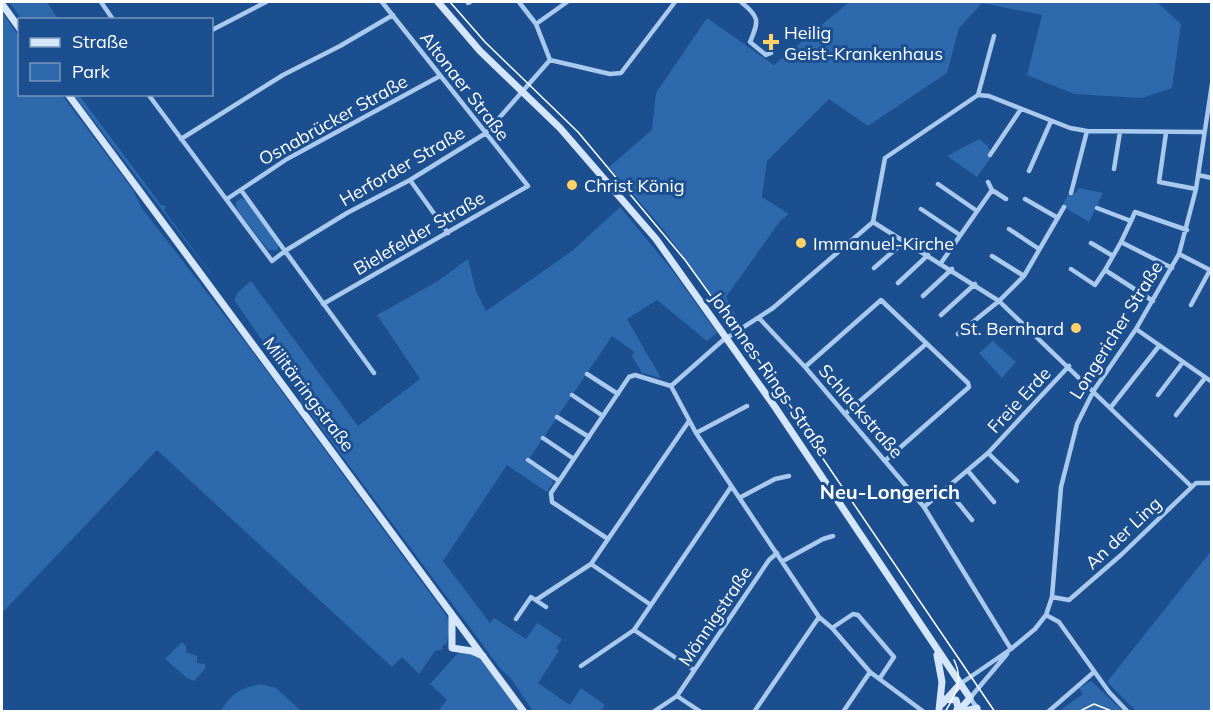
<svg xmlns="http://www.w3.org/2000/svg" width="1213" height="713" font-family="Mulish,sans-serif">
	<rect width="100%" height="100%" fill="#1b4f8f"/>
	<path fill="#2e69ad" d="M9,2H47L58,19H22Z
		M849,2H1157L1181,24L1172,88L1142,98L1074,94L1027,75L1042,15L982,3L959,28L947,73L868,126L829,99L767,161L762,197L789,214L781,220L726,297L735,315L730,320L663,229L609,167L652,130L656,93L707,18L774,65Z
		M2,12L19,37L20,94L62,95L133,190L141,207L249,347L446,615L450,625L447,643L442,646L443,649L435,651L419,674L402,657L392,667L157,450L2,613Z
		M74,95H79L161,205L166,206L164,210L223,290Z
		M979,139L988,146L992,156L977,177L947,156Z
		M1079,188L1103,193L1089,222L1062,206L1069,193L1074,194Z
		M241,198L247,201L279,245L277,250H268L236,208V202Z
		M620,207L672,270L717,333L707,341L657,300L627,319L661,378L642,373L632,356L634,352L612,336L527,462L552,479L553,483L547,492L507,465L443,561L490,623L494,618L526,639L537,623L562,639L556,648L559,651L538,683L570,705L581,688L605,705L601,711H533L512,680L500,668L301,401L298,391L234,300L238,292L251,281L358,426L420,379L377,315L438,281L468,259L476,291L486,311L572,251Z
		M993,341L1016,362L1002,378L979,353Z
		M1211,551V711H1136L1107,682Z
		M182,642L186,646V652L197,656V663L205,664V669L194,681L187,678L165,659Z
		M465,650L480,658L519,711L439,710L447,700L430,684L457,654Z
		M1091,681L1123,711H1059L1083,694L1079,688Z
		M260,684L276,688L301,711H221C231,693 241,688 260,684Z"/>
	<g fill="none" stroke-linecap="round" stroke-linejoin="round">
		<path stroke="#a9c9ee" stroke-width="4.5" d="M101,2L112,18L110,20
			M741,2C760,17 759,21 750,42L766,55L771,53
			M468,3L470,2
			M536,24L567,2
			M212,30L266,2
			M550,60L610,74L621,73L675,2
			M148,94L272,261L285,251L374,373
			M978,95L989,96L1070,128L1087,131L1204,132
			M1166,133L1159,182L1196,189
			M181,139L283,75L340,46L393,15
			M990,155L1021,109
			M1114,169L1120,132
			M1029,171L1051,121
			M1198,175L1212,178
			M410,180L448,233
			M988,182L992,190L1006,199
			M938,184L977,211
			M241,190L285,251L347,213L410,180L486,133L550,60L536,24L519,2
			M1071,193L1087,131
			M227,199L287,159L440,76
			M1025,199L1058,218
			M1097,208L1131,221L1135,212L1187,230
			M921,209L960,235
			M873,222L999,301L1192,487
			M1009,229L1039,249
			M1121,242L1131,221
			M1091,243L1113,256L1121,242L1172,268
			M1179,254L1212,271
			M992,256L1024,276
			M941,263L992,190
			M874,268L905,241
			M1071,269L1095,285L1105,270L1153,301
			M1105,270L1113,256
			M898,283L928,255
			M923,296L952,269
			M323,304L528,186L382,2
			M1191,305L1210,270
			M941,315L975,284
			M759,318L805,367L924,507L1011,649
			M1136,329L1212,382
			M958,334L999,301L1024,276L1064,207
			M805,367L881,300L968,383L969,387L886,460
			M587,374L618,394
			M671,386L722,341L773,308L873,222L885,158L978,95L994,36
			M671,386L696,433L819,617L832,628L870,672L924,712
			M572,395L603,416
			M1158,395L1183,362
			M1111,407L1159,346
			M845,414L926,344
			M1176,415L1205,378
			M557,417L589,437
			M696,433L747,406
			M543,438L574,459
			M988,453L1017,481
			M528,460L559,481
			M968,471L994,502
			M947,489L972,520
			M741,497L775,479L789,476
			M924,507L988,453L1069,366
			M608,539L552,502L551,493L629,377L635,375L671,386
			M783,561L823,539L833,536
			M1052,597L1069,600L1121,555L1196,483H1212
			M536,600L591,564
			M651,605L591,564L689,421
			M1046,615L1059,622L1109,692L1128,712
			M516,619L531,597L546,607
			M832,628L853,614L858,615L894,657L880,678
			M581,666L634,630
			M694,670L634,630L731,487
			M960,684L1011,649L1035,629L1046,615L1052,597L1061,487L1077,424L1094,390L1136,329L1179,254L1196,189L1212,84
			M1049,711L1094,672
			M653,712L677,696
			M701,712L677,696L769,560L777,553
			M754,712L819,617
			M843,712L870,672
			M980,712L970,698L1007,654"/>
		<path stroke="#d6e6fa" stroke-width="7" d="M438,2L480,51L560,128L656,239L775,407L970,698L958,712
			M2,4L20,29
			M68,94L524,712
			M452,615V648L472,651L483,656
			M937,655L942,682L939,710
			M945,699L956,700L958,707L956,712
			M942,704L960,684
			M962,712L977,708"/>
		<path stroke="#fff" stroke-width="1.5" d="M450,2L485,42L578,132L685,260L737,332L995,712
			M945,712C956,694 964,680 954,660
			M1078,712L1094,704L1114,712"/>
	</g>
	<g fill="#ffd166" stroke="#1b4f8f" stroke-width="2">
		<path d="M768 33h6v6h6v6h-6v6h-6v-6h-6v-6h6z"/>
		<circle cx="572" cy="185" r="6"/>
		<circle cx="801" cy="243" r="6"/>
		<circle cx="1076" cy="328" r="6"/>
	</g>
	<g text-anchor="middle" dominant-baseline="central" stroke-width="6" stroke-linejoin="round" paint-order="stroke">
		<g font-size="18" fill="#fff" stroke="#1b4f8f" text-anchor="start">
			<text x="784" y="32">Heilig<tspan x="784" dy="21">Geist-Krankenhaus</tspan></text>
			<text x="584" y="185">Christ König</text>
			<text x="813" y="243">Immanuel-Kirche</text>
			<text x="1064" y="328" text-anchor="end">St. Bernhard</text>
		</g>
		<g font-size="18" fill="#fff" stroke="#1b4f8f">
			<text transform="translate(465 86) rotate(52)">Altonaer Straße</text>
			<text transform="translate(333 120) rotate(-29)">Osnabrücker Straße</text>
			<text transform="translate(402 166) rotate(-30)">Herforder Straße</text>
			<text transform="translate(419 233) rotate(-30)">Bielefelder Straße</text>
			<text transform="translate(1116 330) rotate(-58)">Longericher Straße</text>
			<text transform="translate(770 374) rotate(55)">Johannes-Rings-Straße</text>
			<text transform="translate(309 394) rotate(53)">Militärringstraße</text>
			<text transform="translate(1019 400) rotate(-47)">Freie Erde</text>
			<text transform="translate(861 411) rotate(49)">Schlackstraße</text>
			<text transform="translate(1123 533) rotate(-43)">An der Ling</text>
			<text transform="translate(715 616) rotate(-56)">Mönnigstraße</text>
		</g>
		<g font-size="20" font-weight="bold" fill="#fff" stroke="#1b4f8f">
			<text x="890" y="491">Neu-Longerich</text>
		</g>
	</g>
	<rect width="1213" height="713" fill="none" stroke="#ffffff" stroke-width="6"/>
	<rect x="18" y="18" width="195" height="78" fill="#1b4f8f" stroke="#7695bc" stroke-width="1.5"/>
	<rect x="30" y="38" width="30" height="9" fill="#d6e6fa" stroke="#7695bc" stroke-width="1.5"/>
	<text x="72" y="48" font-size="18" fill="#ffffff">Straße</text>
	<rect x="30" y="63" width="30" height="18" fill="#2e69ad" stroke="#7695bc" stroke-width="1.5"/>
	<text x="72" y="78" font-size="18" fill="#ffffff">Park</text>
</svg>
